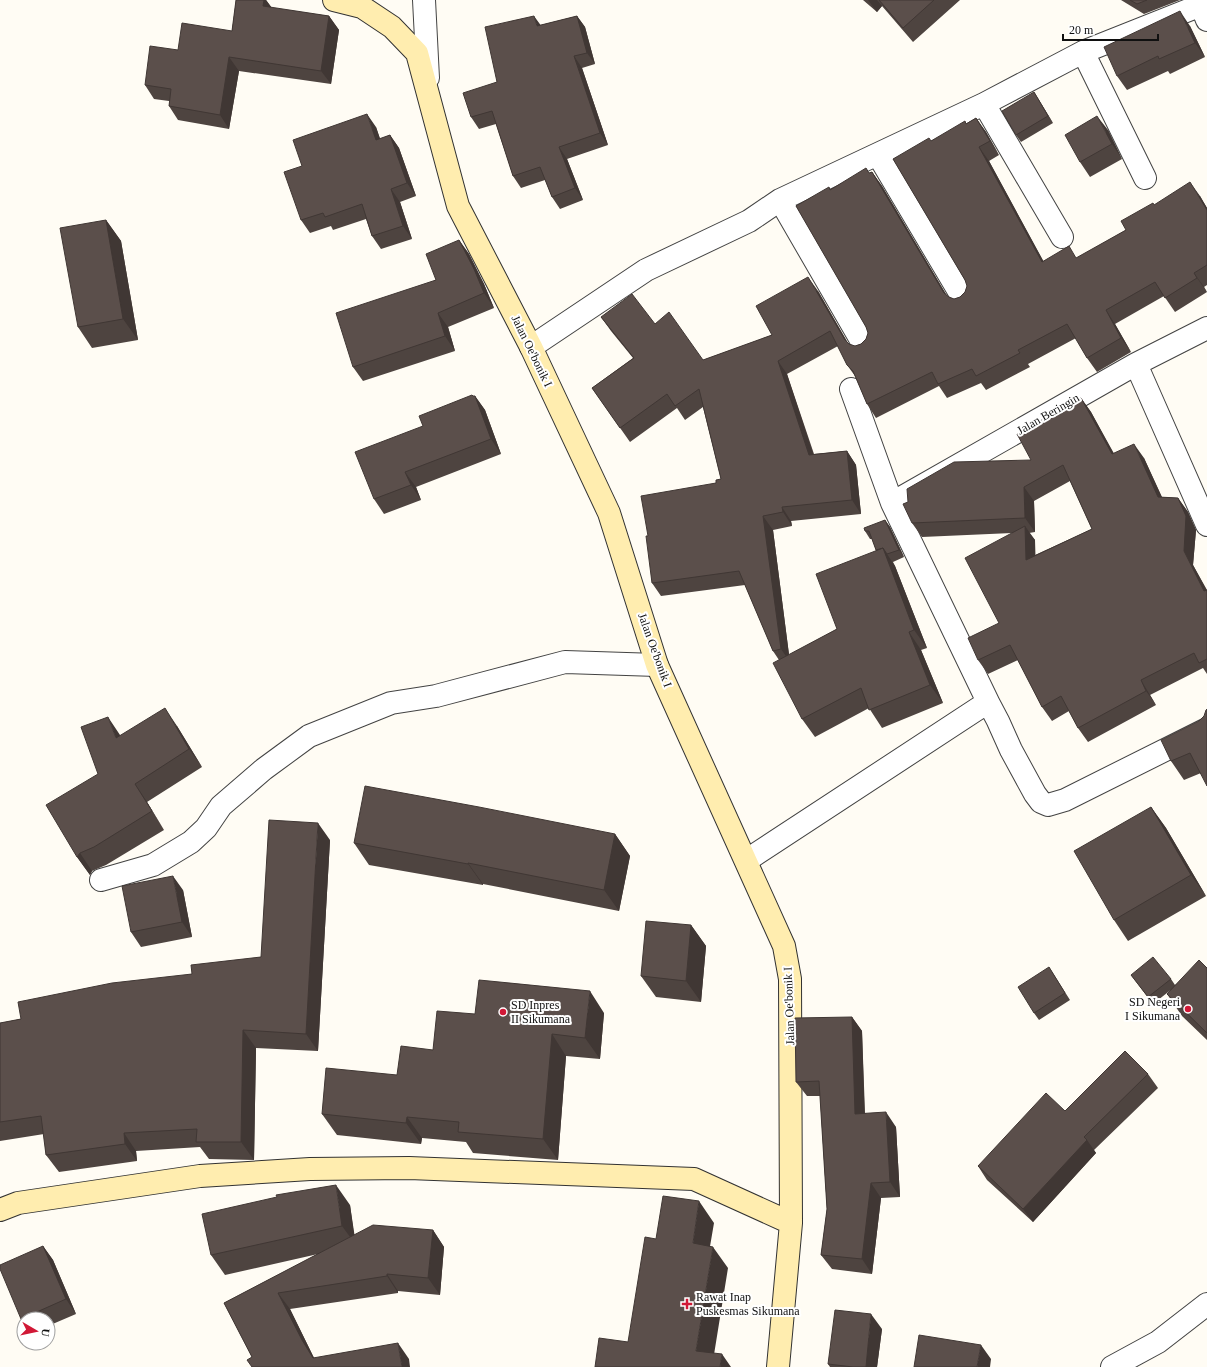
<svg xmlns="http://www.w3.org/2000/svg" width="1207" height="1367" font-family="Georgia,serif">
	<rect width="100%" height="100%" fill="#fffcf4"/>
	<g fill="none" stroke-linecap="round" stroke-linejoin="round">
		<g stroke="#434343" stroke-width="24">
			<path id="street" d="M424,0L428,78
				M1083,52L1145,178
				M984,104L1062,237
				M878,155L964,300
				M780,200L865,347
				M531,347L646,270L749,221L780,200L984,104L1083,52L1201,5L1207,20
				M1136,364L1207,525
				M851,389L892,503L988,702
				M892,503L1136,364L1207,328
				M747,860L988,702L998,721L1011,750L1035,794L1041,802L1048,805L1065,800L1207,729
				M101,880L153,865L191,842L206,828L221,806L264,769L309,736L391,703L436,696L565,662L657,665
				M1112,1367L1158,1342L1207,1304"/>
		</g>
		<g stroke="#323232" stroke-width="24">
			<path id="secondary" d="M334,0L362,7L392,27L417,53L458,206L531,347L609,513L657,665L784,946L790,979L791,1223L778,1367
				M0,1210L18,1203L200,1176L310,1169L409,1168L694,1179L791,1223"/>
		</g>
		<use href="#street" stroke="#fff" stroke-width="22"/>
		<use href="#secondary" stroke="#ffedaf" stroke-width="22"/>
	</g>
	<path fill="#4e4440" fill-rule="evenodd" d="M236,0H266L272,8L329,16L339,30L331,84L239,71L229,129L178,120L169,106V101L154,99L145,85L178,50L232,31Z
		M863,0H960L913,42L882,6L877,12Z
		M1121,0H1180L1144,14Z
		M577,16L585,27L595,64L582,68L608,145L567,159L583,200L560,209L552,197L545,180L521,188L513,176L496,124L479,129L471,117L541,25Z
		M1190,26L1205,57L1170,74L1168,71L1127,90L1117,76Z
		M1034,92L1039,100L1053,123L1021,142L1016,135Z
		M976,118L986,132L999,155L989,161L1043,261L1077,258L1126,230L1155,205L1200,196L1207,208V285L1204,287L1207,292L1175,312L1164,296L1115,324L1131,352L1097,372L1087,358L1076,338L1028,364L1030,367L986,390L981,383L947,398L939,386L876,418L867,404L855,376L847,365L838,346L787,374L814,454L847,451L856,465L861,514L791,521L792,526L773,530L789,655L837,629L876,550L872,539H870L865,531L885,520L890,527L904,557L893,562L895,566L927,648L921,650L943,703L882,728L869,708L815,737L802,719L779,660L773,651L745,585L661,596L652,583L648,536L721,479L703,407L685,420L677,408L630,442L592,388L633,358L611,331L601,317L655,324L703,360L772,335L818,291L848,343L849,344L855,346L861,344L866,339L868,333L830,189L872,172L882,186L947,296L949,297L954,299L960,297L965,292L967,286L931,141L967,123Z
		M376,127L380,139L390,135L399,148L416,196L400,202L412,239L381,249L372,236L366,219L333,230L331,226L310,233L301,220L302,166Z
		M1108,130L1122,159L1090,177L1080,162Z
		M106,220L121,241L138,340L92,348L78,327Z
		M459,240L469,254L484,284L494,308L448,327L455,351L363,381L353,367L436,280Z
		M474,396H475L485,410L501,454L416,487L421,500L384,514L374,499L423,426Z
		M1081,398L1091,412L1113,453L1144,458L1162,497L1178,498L1188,512L1196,530L1193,565L1207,590V674L1203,668L1150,695L1156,705L1088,742L1078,728L1069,711L1052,721L1042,707L1018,660L988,674L978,660L999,623L1012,533L922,537L912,523L1031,460ZM1070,481L1092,529L1035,555V540L1029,533L1035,532L1034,501Z
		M1204,716L1201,773L1184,780L1171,761L1199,721Z
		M177,726L202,767L147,802L164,830L106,865L92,871L90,875L77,857L98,774L121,735Z
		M1151,807L1166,828L1206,896L1128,941L1114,920Z
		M615,834L630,856L619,911L483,884V885L369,865L354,843Z
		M330,840L318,1051L256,1048L254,1160L209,1159L200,1147L136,1151L137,1161L59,1172L46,1155L44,1134L0,1141V1023L21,1019L192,974L261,957Z
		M183,890L192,937L141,947L131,932Z
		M691,925L706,946L701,1002L656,997L641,976Z
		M1049,967L1070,1000L1039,1020L1034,1013Z
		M1207,968V1040L1182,1016L1167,994L1172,989L1153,1004L1131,975L1171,979L1175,985Z
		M604,1013L600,1059L566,1056L558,1160L473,1153L466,1142L422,1138L421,1144L337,1135L322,1114L397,1075L433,1050L475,1014Z
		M852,1017L862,1031L865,1113L896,1127L900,1197L881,1198L872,1274L832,1269L821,1255L827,1209L820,1096H807L796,1082Z
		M1148,1074L1158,1088L1094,1150L1096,1153L1033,1222L987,1180L978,1166L1065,1111Z
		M350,1205L354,1235L433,1230L444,1247L440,1295L398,1291V1293L290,1309L314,1358L409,1359L252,1357L224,1303L318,1254L225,1275L211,1255Z
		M43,1246L53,1260L76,1314L48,1326V1319H24V1322L21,1319Z
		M882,1329L877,1367H830L828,1364Z"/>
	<path fill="#403734" d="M264,0H266L274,11L263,6Z
		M868,0H877L882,6L877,12Z
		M1180,11L1190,26L1205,57L1195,43Z
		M329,16L339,30L331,84L321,71Z
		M534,16L542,27L537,26Z
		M577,16L585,27L595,64L587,53Z
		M574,56L582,68L608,145L600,133Z
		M229,57L239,71L229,129L220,115Z
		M1034,92L1039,100L1053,123L1048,116Z
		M367,114L376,127L385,153L376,140Z
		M1097,116L1108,130L1122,159L1112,144Z
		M976,118L986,132L999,155L990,141Z
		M390,135L399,148L416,196L407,183Z
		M559,147L567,159L583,200L575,188Z
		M979,147L989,161L1051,275L1042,262Z
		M872,172L882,186L953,306L944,293Z
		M1190,182L1200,196L1207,208V210Z
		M391,189L400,202L412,239L403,226Z
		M106,220L121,241L138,340L123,319Z
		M459,240L469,254L484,284L494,308L484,293Z
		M1194,273L1204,287L1207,292L1197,278Z
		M808,277L818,291L854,354L845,340Z
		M1106,310L1115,324L1131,352L1121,338Z
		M438,313L448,327L455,351L445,336Z
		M778,361L787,374L818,469L809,455Z
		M475,396L485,410L501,454L491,439Z
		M1081,398L1091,412L1122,468L1112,454Z
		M1134,444L1144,458L1168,511L1158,497Z
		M847,451L856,465L861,514L852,500Z
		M405,472L416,487L421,500L411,485Z
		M1024,487L1034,501L1035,532L1025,518Z
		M1178,498L1188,512L1196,530L1193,565L1207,591H1204L1184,551Z
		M782,507L791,521L792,526L783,512Z
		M763,516L773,530L790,662L781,649Z
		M885,520L890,527L904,557L899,550Z
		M1025,526L1035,540L1036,574L1026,560Z
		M883,548L895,566L927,648L914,630Z
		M909,632L921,650L943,703L930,685Z
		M1141,680L1156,705L1146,691Z
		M165,708L177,726L202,767L189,749Z
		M108,717L120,735L129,756L116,738Z
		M135,784L147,802L164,830L152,811Z
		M1151,807L1166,828L1206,896L1191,875Z
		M318,823L330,840L318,1051L306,1034Z
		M615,834L630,856L619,911L604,890Z
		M80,853L92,871L90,875L77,857Z
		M468,863L483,884V885L468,864Z
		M173,876L183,890L192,937L182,922Z
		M691,925L706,946L701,1002L686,981Z
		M590,991L604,1013L600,1059L585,1038Z
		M852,1017L862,1031L865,1128L855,1114Z
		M243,1030L256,1048L254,1160L241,1142Z
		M552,1034L566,1056L558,1160L543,1139Z
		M886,1112L896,1127L900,1197L890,1182Z
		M407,1117L422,1138L421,1144L406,1123Z
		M124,1133L136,1151L137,1161L125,1144Z
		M1087,1140L1096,1153L1033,1222L1023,1209Z
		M871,1183L881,1198L872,1274L862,1259Z
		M336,1185L350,1205L356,1245L342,1226Z
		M699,1201L714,1223L707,1264L693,1243Z
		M433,1230L444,1247L440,1295L428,1278Z
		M43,1246L53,1260L76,1314L66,1299Z
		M713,1247L728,1268L712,1367L696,1351Z
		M387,1274L398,1291V1293L387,1276Z
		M278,1293L290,1309L313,1356L320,1367L313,1358L302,1340Z
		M871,1314L882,1329L877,1367H866Z
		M398,1343L409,1359L410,1367H402Z
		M981,1345L991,1359L990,1367H977Z
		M722,1354L731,1367H720Z"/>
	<path fill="#5b4f4b" stroke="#403734" d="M236,0H264L263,6L329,16L321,71L229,57L220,115L169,106L171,89L145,85L150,46L178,50L182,23L232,31Z
		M879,0H934L903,28Z
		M1130,0H1147L1137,4Z
		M1180,11L1195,43L1159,59L1158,56L1117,76L1104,47Z
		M534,16L537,26L577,16L587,53L574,56L600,133L559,147L575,188L552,197L540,167L513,176L492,111L471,117L463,93L497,82L485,27Z
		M1034,92L1048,116L1016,135L1002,111Z
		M367,114L376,140L390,135L407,183L391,189L403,226L372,236L362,204L325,217L323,213L301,220L284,172L302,166L293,140Z
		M1097,116L1112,144L1080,162L1065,135Z
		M976,118L990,141L979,147L1042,262L1069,246L1076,258L1126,230L1121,221L1153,203L1154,205L1190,182L1207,210V265L1194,273L1197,278L1165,298L1155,282L1106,310L1121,338L1087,358L1067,324L1018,350L1020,353L976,376L972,369L938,384L932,372L867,404L853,371L847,365L830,331L778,361L809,455L847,451L852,500L782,507L783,512L763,516L781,649L773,651L739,571L652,583L646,536H648L641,496L716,483V480L721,479L699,389L675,406L667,394L620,428L592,388L634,358L601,317L632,294L655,324L669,312L703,360L772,335L756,306L808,277L845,340L849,344L855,346L861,344L866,339L868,333L866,327L796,206L829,187L830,190L866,168L869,173L872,172L944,293L949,297L954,299L960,297L965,292L967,286L965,280L893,159L929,138L931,141L965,121L966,124Z
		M106,220L123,319L78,327L60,228Z
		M459,240L474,269L484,293L438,313L445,336L353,367L336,313L436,280L426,254Z
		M472,395L473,396H475L491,439L405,472L411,485L374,499L355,452L423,426L419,416Z
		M1081,398L1112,454L1134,444L1158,497L1178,498L1186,516L1184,551L1204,591L1207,590V659L1199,663L1194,653L1141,680L1146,691L1078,728L1061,696L1042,707L1010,645L978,660L968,638L999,623L965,558L1025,526L1026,560L1092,529L1063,465L1024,487L1025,518L912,523L903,504L908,502L907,489L954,462L1031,460L1017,434Z
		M885,520L899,550L887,554L883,548L876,550L869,531H865L864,528Z
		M883,548L914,630L909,632L930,685L869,710L861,688L802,719L773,663L837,629L816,574Z
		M165,708L189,749L135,784L152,811L94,847L80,853L77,857L46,805L98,774L81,727L108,717L116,738Z
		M1207,709V786L1190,753L1171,761L1161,740L1199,721L1204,716L1206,710Z
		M365,786L479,807L615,834L604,890L468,863V864L354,843Z
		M1151,807L1191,875L1114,920L1074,851Z
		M269,820L318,823L306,1034L243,1030L241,1142H196L197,1129L124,1133L125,1144L46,1155L41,1116L0,1122V1023L21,1019L18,1002L112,983L192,974L191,965L261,957Z
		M173,876L182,922L131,932L122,886Z
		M646,921L691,925L686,981L641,976Z
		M1153,957L1171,979L1148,997L1131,975Z
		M1199,960L1207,968V1033L1167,994Z
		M1049,967L1065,993L1034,1013L1018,987Z
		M479,980L590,991L585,1038L552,1034L543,1139L458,1132L459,1122L407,1117L406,1123L322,1114L326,1068L397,1075L401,1046L433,1050L437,1011L475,1014Z
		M852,1017L855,1114L886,1112L890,1182L871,1183L862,1259L821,1255L827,1209L819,1081L796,1082L795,1018Z
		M1125,1051L1148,1074L1084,1137L1087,1140L1023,1209L978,1166L1046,1093L1065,1111Z
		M336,1185L342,1226L211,1255L202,1214L277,1197L276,1195Z
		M663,1196L699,1201L693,1243L713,1247L696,1351L722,1354L720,1367H595L599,1338L628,1342L645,1237L656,1239Z
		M373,1225L433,1230L428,1278L387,1274V1276L278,1293L302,1340L313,1358L398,1343L402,1367H252L247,1360L252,1357L224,1303Z
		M43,1246L66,1299L21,1319L0,1269V1265Z
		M835,1310L871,1314L866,1367H853L828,1364Z
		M919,1335L981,1345L977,1367H914Z"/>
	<g fill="#d11836" stroke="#fff" stroke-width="1.5">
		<circle cx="1188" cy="1009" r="4"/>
		<circle cx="503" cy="1012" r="4"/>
		<path d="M685 1298h4v4h4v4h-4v4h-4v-4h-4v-4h4z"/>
	</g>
	<g text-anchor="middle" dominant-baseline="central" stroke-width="4" stroke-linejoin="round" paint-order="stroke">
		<g font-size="12" fill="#101010" stroke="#fff">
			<text transform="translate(532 351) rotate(64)">Jalan Oe'bonik I</text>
			<text transform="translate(1048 414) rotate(-30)">Jalan Beringin</text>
			<text transform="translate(655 650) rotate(70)">Jalan Oe'bonik I</text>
			<text transform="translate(789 1006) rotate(-92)">Jalan Oe'bonik I</text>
		</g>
		<g font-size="12" fill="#101010" stroke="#fff" text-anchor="start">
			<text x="1180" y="1002" text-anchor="end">SD Negeri<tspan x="1180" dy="14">I Sikumana</tspan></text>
			<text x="511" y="1005">SD Inpres<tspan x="511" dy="14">II Sikumana</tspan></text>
			<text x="696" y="1297">Rawat Inap<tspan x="696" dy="14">Puskesmas Sikumana</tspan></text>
		</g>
	</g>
	<g transform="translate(36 1331) rotate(99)"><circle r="19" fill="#ffffff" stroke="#9f9f9f"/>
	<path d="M0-3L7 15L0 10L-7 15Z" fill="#d11836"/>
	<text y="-6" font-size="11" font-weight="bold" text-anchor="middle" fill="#101010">U</text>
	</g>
	<path d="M1063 34v6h95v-6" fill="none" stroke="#101010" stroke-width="2"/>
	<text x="1069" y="34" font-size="12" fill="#101010" stroke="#ffffff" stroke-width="3" paint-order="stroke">20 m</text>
</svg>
